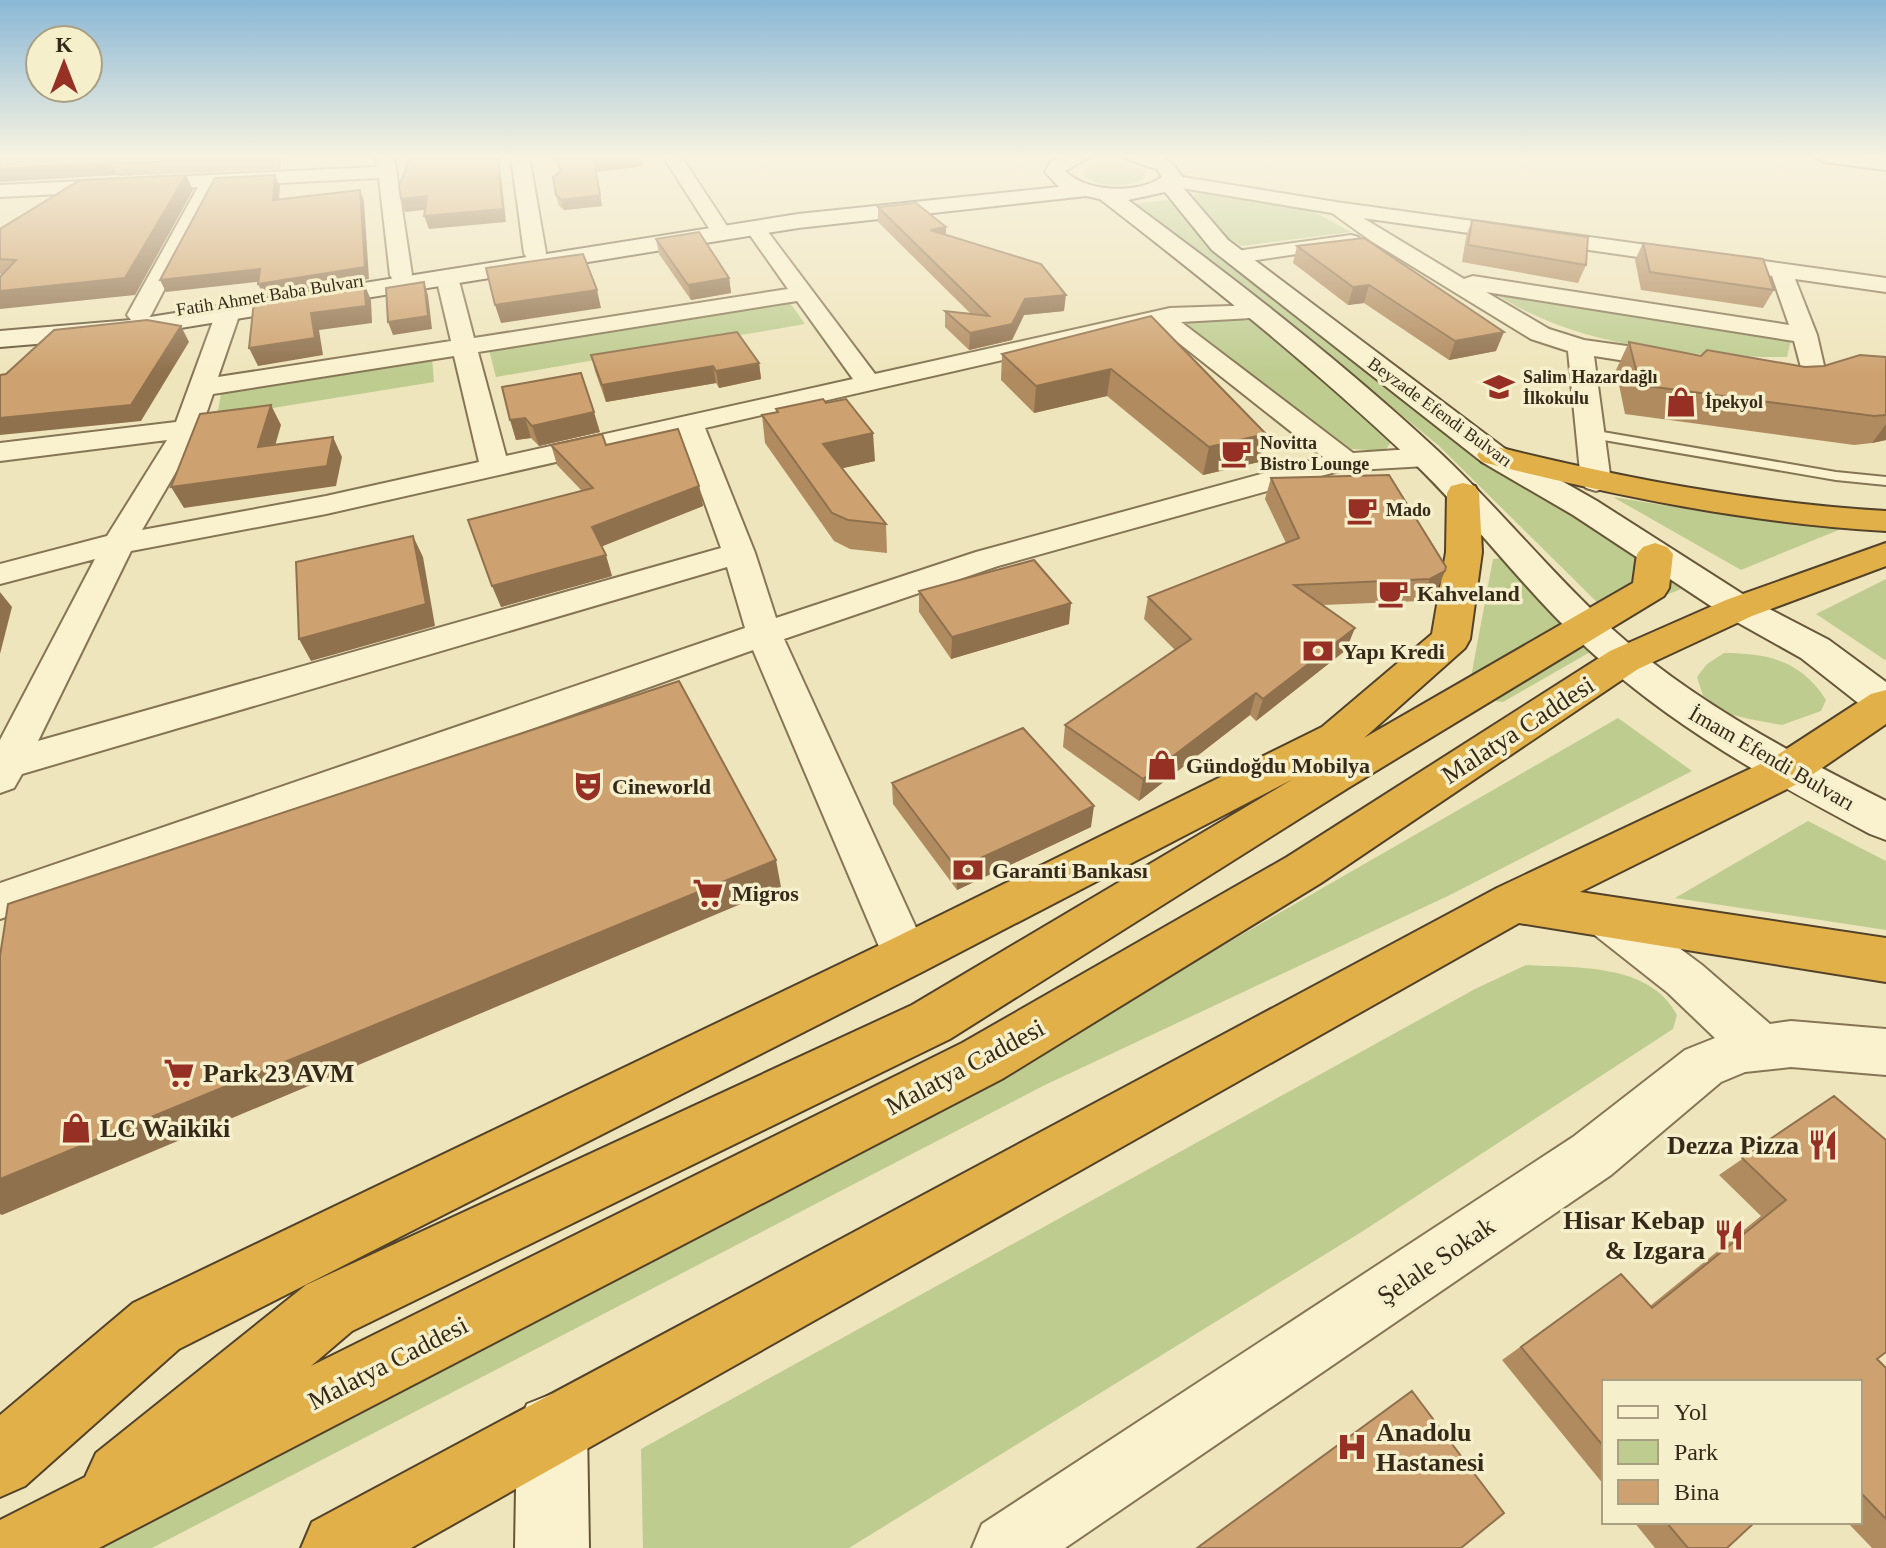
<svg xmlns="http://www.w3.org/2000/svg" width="1886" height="1548" font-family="Georgia,serif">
	<rect width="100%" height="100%" fill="#efe5bc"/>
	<path fill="#becc90" d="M1110,164L1131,166L1144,172L1145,178C1127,189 1100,188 1083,176L1085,169Z
		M1197,192L1309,209L1351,232L1241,246L1222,234L1192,196Z
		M1169,200L1215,250L1522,482L1681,589L1612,617L1439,446L1335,360L1131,204Z
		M1488,289L1792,336L1787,357C1686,357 1572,347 1488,289Z
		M788,300L805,324L496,377L489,350Z
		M1176,317H1218L1253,321L1392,440L1385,451L1351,449Z
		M432,357L434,382L217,417L222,388Z
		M1613,497L1725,515L1841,529L1741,570Z
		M1503,558L1592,651L1503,702L1479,699L1469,688L1493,559Z
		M1886,579V659L1885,660L1816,614Z
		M1724,653C1768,653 1802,661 1826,700L1821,711L1782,725L1749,719L1725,713L1703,696L1697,677L1707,664Z
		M1618,718L1692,771L1450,895L1045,1085L152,1548H84L1069,1034Z
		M1808,821L1886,861V930L1675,898Z
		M1526,965C1577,968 1650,963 1677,1015L1673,1029L1363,1231L849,1548H643L641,1449L1475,989Z"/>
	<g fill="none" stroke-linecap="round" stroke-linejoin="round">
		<g stroke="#867555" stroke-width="4">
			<path id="lane" d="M1591,430L1836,472L1886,477V485L1836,480L1586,437V431Z"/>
		</g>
		<g stroke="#867555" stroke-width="4">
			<path id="street" d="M376,156H394L412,275L409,280H393L390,275L379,178L218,186L151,315L147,320H131L127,315L198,187L0,197V185L377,167Z
				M511,156H529L546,253L543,258H527L524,253Z
				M663,156H681L727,226L724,230H710Z
				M1170,175L1336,202L1886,278V292L1795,279L1817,335L1825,370L1821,375H1803L1794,341L1486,292L1549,329L1584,340L1677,353L1686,356L1690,361L1686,366L1677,369L1594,356L1611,482L1606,488L1596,491L1586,488L1581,482L1568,351L1531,339L1371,241L1332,213L1163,185L1161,181ZM1363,218L1772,276L1789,325L1473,276L1464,279Z
				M755,222L762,224L875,374L1170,308L1261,305L1269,307L1273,312L1269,317L1181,322L1353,453L1426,448L1436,451L1440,457L1436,463L1426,466L1339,471L998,566L784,639L929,956L922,970L906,976L890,970L883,956L753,650L0,919V883L745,628L727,567L22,774L14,788L0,793V740L95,559L0,584V564L107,536L167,440L0,461V443L176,422L216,313L220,308H236L240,313L218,377L451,341L436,277L447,270L458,277L474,338L788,289L745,228ZM797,301L853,379L506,456L478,352ZM1156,325L1323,457L976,552L776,618L755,553L705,428ZM454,356L479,462L326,496L142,530L201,429L213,394ZM680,434L721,548L38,741L131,551L326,514Z
				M1351,235L1358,237L1361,241L1358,245L1236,263L1225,257L1236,251Z
				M1603,897L1619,903L1702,965L1770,1024L1791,1021L1886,1029V1075L1791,1067L1745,1072L1721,1082L1611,1175L1065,1548H972L982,1524L1573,1137L1685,1050L1715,1038L1668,993L1587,929L1580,916L1587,903Z"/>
		</g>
		<g stroke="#685639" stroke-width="4">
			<path id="secondary" d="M1062,156H1091L1065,171C1086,193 1139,194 1162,177L1157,169L1129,160L1126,156C1156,156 1166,151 1183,178L1179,183L1228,240L1504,448L1597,501L1752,600L1829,640L1886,682V717L1871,713L1801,658L1726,616L1573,515L1482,462L1212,250L1165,192L1128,200C1235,279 1340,360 1438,451C1498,507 1550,572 1611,628C1692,701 1789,752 1886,801V840L1870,834C1770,781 1671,726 1588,649C1524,590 1473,519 1410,459C1312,366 1207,282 1100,199L1086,196L798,228L131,336L0,347V331L131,320L798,214L1059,187L1045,172L1051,161Z
				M1814,156L1886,158V170L1824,162Z
				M552,1394L577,1404L587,1429L589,1548H515L517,1429L527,1404Z"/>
		</g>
		<g stroke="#53422a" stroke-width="4">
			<path id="highway" d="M1493,446C1623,478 1752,503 1886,511V531C1748,523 1615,496 1482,462L1477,455L1482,448Z
				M1463,483L1475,486L1479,493L1482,552L1470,639L1465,648L1364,738L1633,583L1637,554L1643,547L1655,543L1667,547L1673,554L1669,588L1664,596L1348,788L950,1039L352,1331L311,1366L962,1043L1287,857L1610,651L1726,600L1886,543V566L1752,616L1638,669L1321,883L1002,1079L99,1548H0V1520L85,1477L96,1453L306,1285L912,1005L1293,779L924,971L179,1349L25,1486L0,1497V1415L133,1303L888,941L1322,727L1432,634L1446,552L1447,493L1451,486Z
				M1886,690V724L1803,781L1580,892L1886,938V982L1519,923L411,1548H301L312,1522L1497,888L1771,759L1871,694Z"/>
		</g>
		<use href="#lane" fill="#faf2cf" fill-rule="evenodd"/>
		<use href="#street" fill="#faf2cf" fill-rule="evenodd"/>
		<use href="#secondary" fill="#faf2cf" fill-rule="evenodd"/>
		<use href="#highway" fill="#e2b048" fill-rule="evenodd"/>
	</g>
	<path fill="#b18b60" d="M0,156H281L280,169L119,176L118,175Z
		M553,156H642L643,166L596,172L602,206L564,210L559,206L556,195L560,172Z
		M186,175L193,190L135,295L0,274V229Z
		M878,207L946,227V235L1064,311L1024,315L1012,340L969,350L945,327V311L970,313L878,222Z
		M1472,220L1586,265L1578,283L1462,262L1466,237Z
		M656,239L729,278L731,293L691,300L659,254Z
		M1643,243L1774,290L1763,308L1641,290L1635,260Z
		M1297,246L1496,351L1449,360L1364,303L1348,305L1293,263Z
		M1151,316L1266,434L1259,462L1203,475L1107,396L1034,413L1001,380L1002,354Z
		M1629,342L1701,356L1805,367L1824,366L1886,357V440L1872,443L1854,445L1625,414L1616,370Z
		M591,355L759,363L761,379L719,388L716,383L606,402L595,371Z
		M502,387L600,432L539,446L531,438L516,440Z
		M826,403L875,461L842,468L886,524L887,553L850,549L834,541L765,443L762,415L776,412V409Z
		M551,445H606L699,486L703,506L602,546L612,576L501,607L582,491L557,465Z
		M1389,475L1436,593L1421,601L1323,605L1346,650L1256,721L1250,715L1139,801L1063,747L1065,725L1175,650L1144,619L1148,597L1286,543L1265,499L1271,478Z
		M919,591L1069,624L951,659L919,612Z
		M892,783L1091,827L957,890L893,804Z
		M1834,1096L1877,1359L1886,1368V1548H1872L1847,1522H1860V1382H1604V1485L1502,1360L1621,1274L1650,1306L1761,1216L1719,1175Z
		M1634,1522H1755L1727,1548H1655Z"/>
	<path fill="#90714e" d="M275,156H281L280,169Z
		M497,156H499L506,222L429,229L424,216Z
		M642,156L643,166L596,172L602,206L564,210L561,200L594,161Z
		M115,162L112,164L118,175L0,182V169Z
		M186,175L193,190L135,295L0,309V291Z
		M275,175L280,186L278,212L273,200Z
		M360,190L364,201L369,279L264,296L258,284Z
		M427,196L431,209L405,212L401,199Z
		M946,227V242L930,230Z
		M260,269L265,281L166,292L160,280Z
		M729,278L731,293L691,300L688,285Z
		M424,282L428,295L432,329L393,335L388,322Z
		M364,283L371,300L372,323L319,330L323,355L258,366L249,348Z
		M1369,285L1364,303L1348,305L1353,287Z
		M597,290L601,308L501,323L495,305Z
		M1066,295L1064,311L1024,315L1012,340L969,350L970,333L1025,299Z
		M181,326L189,342L141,421L0,435V418Z
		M1504,332L1496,351L1449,360L1455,341Z
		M759,363L761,379L719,388L716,371Z
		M713,366L716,383L606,402L602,385Z
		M1111,369L1107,396L1034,413L1036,386Z
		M271,405L281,425L269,467L258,447Z
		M594,412L600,432L539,446L532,426Z
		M525,418L531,438L516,440L510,420Z
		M1886,424V440L1872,443Z
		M873,433L875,461L826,472L823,444Z
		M1266,434L1259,462L1203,475L1209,447Z
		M333,437L342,457L336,486L184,508L171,487Z
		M699,486L703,506L598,548L592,527Z
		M413,536L423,557L435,626L311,661L299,639Z
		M606,555L612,576L501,607L492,586Z
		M1445,571L1436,593L1421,601L1430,579Z
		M0,592L12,607L0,654Z
		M1071,603L1069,624L951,659L952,637Z
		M1355,628L1346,650L1256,721L1263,699Z
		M1256,693L1250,715L1139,801L1143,779Z
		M1094,806L1091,827L957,890V869Z
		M776,860L781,887L2,1215L0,1214V1179Z"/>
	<path fill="#cea270" stroke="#90714e" stroke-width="2" d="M0,156H274L112,164L115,162L0,169Z
		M411,156H497L503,209L424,216L427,196L401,199L399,186Z
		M555,156H637L594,161L600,195L561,200L556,195L553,177L561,171Z
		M186,175L125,278L0,291V277L16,260L0,259V229L80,180Z
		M275,175L273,200L360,190L365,267L258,284L260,269L160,280L215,178Z
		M916,203L946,227L930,230L1041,264L1066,295L1025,299L1012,324L970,333L945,311L989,316L878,207Z
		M1472,220L1588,237L1586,265L1468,245Z
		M699,232L729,278L688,285L656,239Z
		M1364,238L1504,332L1455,341L1369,285L1353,287L1297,246Z
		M1643,243L1763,259L1774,290L1650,272Z
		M583,254L597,290L495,305L486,268Z
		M424,282L428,316L388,322L386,288Z
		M364,283L366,306L311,313L315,338L249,348L254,301Z
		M1151,316L1266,434L1209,447L1111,369L1036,386L1002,354Z
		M147,320L181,326L131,405L0,418V375L6,374L54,330Z
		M737,332L759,363L716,371L713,366L602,385L591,355Z
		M1629,342L1701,356L1707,350L1805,367L1824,366L1860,355L1886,357V415L1874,416L1640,385Z
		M581,373L594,412L532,426L525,418L510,420L502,387Z
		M823,399L826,403L846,399L873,433L823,444L886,524L848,520L832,513L762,415L778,412L776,409Z
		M271,405L258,447L333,437L327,466L171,487L200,414Z
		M678,429L699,486L592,527L606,555L492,586L468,520L593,488L551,445L602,434L606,445Z
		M1389,475L1446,567L1445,571L1430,579L1294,585L1355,628L1263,699L1256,693L1143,779L1065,725L1191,639L1148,597L1299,538L1271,478Z
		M413,536L426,604L299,639L296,562Z
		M1034,560L1071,603L952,637L919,591Z
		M679,681L776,860L0,1179V956L8,904Z
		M1023,728L1094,806L957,869L892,783Z
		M1834,1096L1886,1140V1352L1877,1359L1886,1368V1519L1860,1492V1382H1604V1447L1521,1347L1621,1274L1652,1308L1786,1200L1742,1158Z
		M1412,1391L1504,1513L1461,1548H1197Z
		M1666,1522H1755L1727,1548H1688Z"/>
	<linearGradient id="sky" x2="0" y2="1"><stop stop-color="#8bb8d6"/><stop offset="0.42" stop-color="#f8f3e1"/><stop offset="1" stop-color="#f8f3e1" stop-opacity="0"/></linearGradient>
	<rect width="1886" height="373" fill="url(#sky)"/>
	<defs>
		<g id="school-bare" transform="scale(2.4)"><path d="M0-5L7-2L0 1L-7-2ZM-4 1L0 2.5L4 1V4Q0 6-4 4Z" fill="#963024" stroke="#f6efcb" stroke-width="2.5" paint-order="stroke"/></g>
		<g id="shop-bare" transform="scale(2.4)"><path d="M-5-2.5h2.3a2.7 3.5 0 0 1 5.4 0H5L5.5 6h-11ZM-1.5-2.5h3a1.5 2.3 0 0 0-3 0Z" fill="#963024" stroke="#f6efcb" stroke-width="2.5" paint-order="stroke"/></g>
		<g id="cafe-bare" transform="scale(2.4)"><path d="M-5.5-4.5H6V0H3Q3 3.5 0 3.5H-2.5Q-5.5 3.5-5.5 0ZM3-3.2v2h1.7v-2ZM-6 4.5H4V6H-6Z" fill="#963024" stroke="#f6efcb" stroke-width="2.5" paint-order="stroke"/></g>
		<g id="bank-bare" transform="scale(2.4)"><path d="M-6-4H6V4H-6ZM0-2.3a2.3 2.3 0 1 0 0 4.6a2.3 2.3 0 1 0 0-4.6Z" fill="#963024" stroke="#f6efcb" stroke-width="2.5" paint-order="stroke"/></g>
		<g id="theatre-bare" transform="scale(2.4)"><path d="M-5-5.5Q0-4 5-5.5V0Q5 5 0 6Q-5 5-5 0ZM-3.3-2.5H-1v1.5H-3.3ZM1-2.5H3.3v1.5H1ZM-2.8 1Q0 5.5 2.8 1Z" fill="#963024" stroke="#f6efcb" stroke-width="2.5" paint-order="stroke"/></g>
		<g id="supermarket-bare" transform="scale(2.4)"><path d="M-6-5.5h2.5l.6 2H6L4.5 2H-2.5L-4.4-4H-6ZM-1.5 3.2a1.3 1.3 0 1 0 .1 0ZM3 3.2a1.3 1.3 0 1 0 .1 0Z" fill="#963024" stroke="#f6efcb" stroke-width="2.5" paint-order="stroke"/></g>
		<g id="restaurant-bare" transform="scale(2.4)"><path d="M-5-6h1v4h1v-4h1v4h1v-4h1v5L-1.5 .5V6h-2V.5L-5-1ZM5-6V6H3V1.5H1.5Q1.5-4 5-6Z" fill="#963024" stroke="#f6efcb" stroke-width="2.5" paint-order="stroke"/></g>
		<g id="hospital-bare" transform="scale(2.4)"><path d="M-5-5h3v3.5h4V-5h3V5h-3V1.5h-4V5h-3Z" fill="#963024" stroke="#f6efcb" stroke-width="2.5" paint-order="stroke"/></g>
	</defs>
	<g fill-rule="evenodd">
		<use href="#school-bare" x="1499" y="387"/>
		<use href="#shop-bare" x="1681" y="402"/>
		<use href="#cafe-bare" x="1236" y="453"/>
		<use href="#cafe-bare" x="1362" y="510"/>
		<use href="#cafe-bare" x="1393" y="593"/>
		<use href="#bank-bare" x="1318" y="651"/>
		<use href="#shop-bare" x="1162" y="765"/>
		<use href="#theatre-bare" x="588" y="786"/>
		<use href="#bank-bare" x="968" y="870"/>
		<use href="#supermarket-bare" x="708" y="893"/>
		<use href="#supermarket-bare" x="179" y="1073"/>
		<use href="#shop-bare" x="76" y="1128"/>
		<use href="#restaurant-bare" x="1823" y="1145"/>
		<use href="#restaurant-bare" x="1729" y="1235"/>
		<use href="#hospital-bare" x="1352" y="1447"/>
	</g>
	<g text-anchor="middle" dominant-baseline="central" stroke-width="7" stroke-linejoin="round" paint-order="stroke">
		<g font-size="18" fill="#352a1a" stroke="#f6efcb">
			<text transform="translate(270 295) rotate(-9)">Fatih Ahmet Baba Bulvarı</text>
			<text transform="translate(1440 412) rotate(36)">Beyzade Efendi Bulvarı</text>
		</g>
		<g font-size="18" font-weight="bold" fill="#352a1a" stroke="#f6efcb" text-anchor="start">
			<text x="1523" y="377">Salim Hazardağlı<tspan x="1523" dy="21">İlkokulu</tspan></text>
			<text x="1705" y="402">İpekyol</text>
			<text x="1260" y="443">Novitta<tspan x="1260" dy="21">Bistro Lounge</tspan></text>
			<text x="1386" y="510">Mado</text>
		</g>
		<g font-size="22" font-weight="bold" fill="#352a1a" stroke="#f6efcb" text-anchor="start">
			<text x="1417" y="593">Kahveland</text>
			<text x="1342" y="651">Yapı Kredi</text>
			<text x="1186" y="765">Gündoğdu Mobilya</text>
			<text x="612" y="786">Cineworld</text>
			<text x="992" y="870">Garanti Bankası</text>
			<text x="732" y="893">Migros</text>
		</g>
		<g font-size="22" fill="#352a1a" stroke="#f6efcb">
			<text transform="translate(1772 758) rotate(30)">İmam Efendi Bulvarı</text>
		</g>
		<g font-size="26" fill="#352a1a" stroke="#f6efcb">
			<text transform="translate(1518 730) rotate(-33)">Malatya Caddesi</text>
			<text transform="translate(965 1067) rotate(-28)">Malatya Caddesi</text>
			<text transform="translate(1436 1261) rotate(-34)">Şelale Sokak</text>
			<text transform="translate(388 1363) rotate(-27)">Malatya Caddesi</text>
		</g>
		<g font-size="26" font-weight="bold" fill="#352a1a" stroke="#f6efcb" text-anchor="start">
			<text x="203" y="1073">Park 23 AVM</text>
			<text x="100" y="1128">LC Waikiki</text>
			<text x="1799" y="1145" text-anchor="end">Dezza Pizza</text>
			<text x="1705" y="1220" text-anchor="end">Hisar Kebap<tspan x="1705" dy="30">&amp; Izgara</tspan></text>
			<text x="1376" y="1432">Anadolu<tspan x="1376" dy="30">Hastanesi</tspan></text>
		</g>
	</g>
	<rect x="1602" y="1380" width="260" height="144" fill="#f6efcb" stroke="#a9a084" stroke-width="2"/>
	<rect x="1618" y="1406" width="40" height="12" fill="#faf2cf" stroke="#a9a084" stroke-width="2"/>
	<text x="1674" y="1420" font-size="24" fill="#352a1a">Yol</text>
	<rect x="1618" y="1440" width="40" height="24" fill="#becc90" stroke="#a9a084" stroke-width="2"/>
	<text x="1674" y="1460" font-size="24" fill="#352a1a">Park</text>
	<rect x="1618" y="1480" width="40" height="24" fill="#cea270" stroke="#a9a084" stroke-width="2"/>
	<text x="1674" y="1500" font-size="24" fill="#352a1a">Bina</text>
	<g transform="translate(64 64)"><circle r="38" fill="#f6efcb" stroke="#a9a084" stroke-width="2"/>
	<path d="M0-6L14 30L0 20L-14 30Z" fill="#963024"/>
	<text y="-12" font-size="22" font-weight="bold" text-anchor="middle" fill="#352a1a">K</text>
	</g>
</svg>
